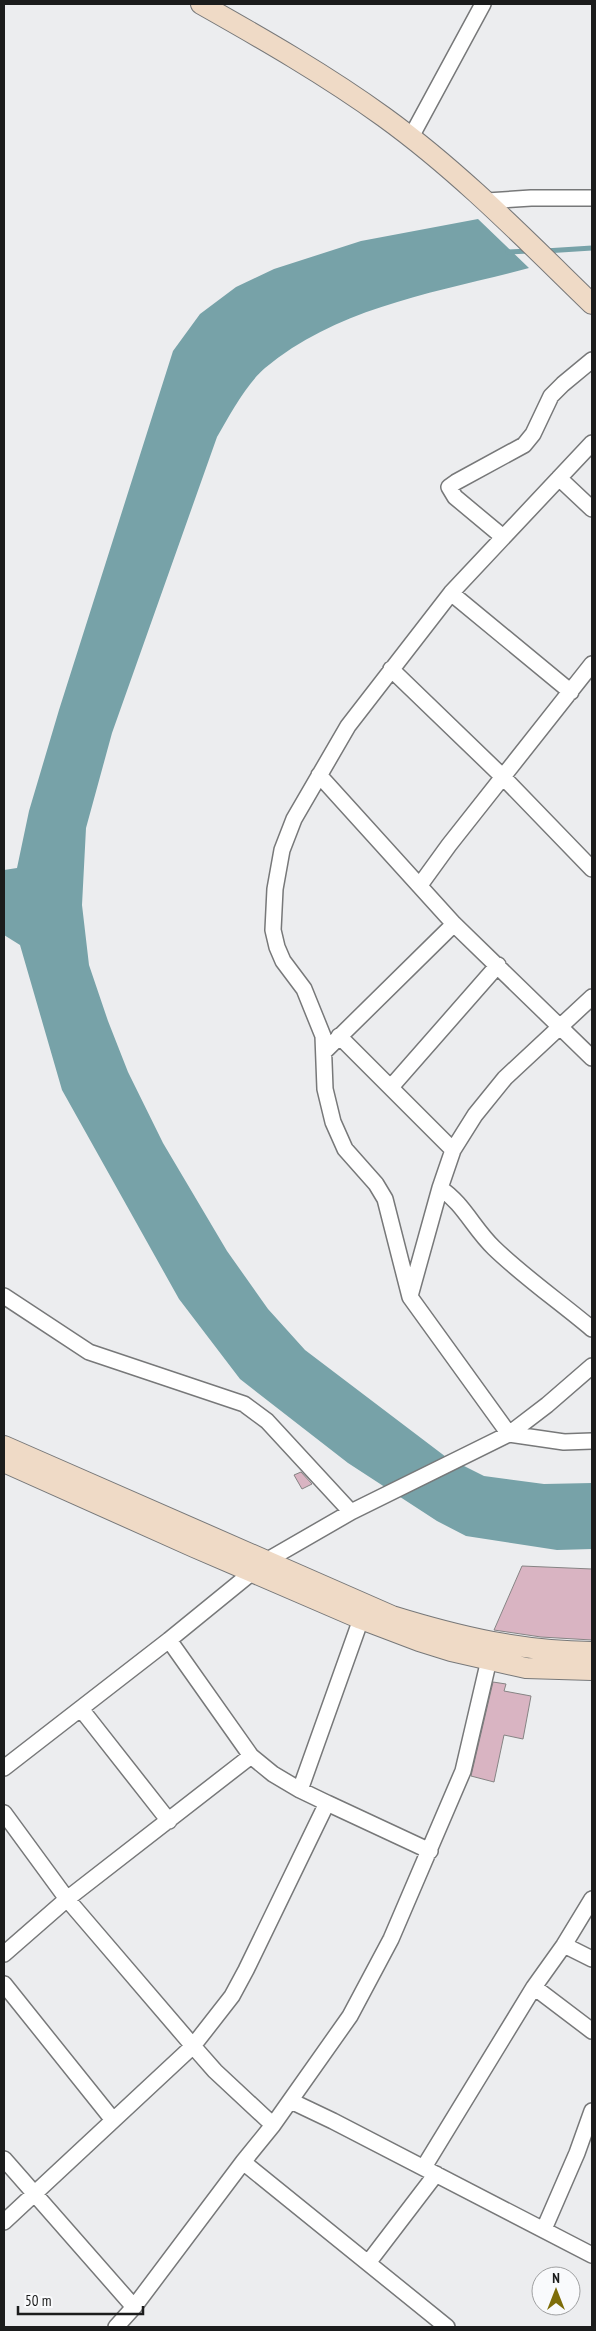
<svg xmlns="http://www.w3.org/2000/svg" width="596" height="2331" font-family="'PT Sans Narrow',sans-serif">
	<rect width="100%" height="100%" fill="#ecedef"/>
	<path fill="#77a2a8" d="M478,219L529,268C439,292 339,306 265,368C247,383 229,416 217,437L112,733L86,828L82,905L89,965L108,1021L128,1072L163,1143L227,1251L268,1309L305,1350L446,1457L484,1476L544,1484L592,1483V1549L557,1550L466,1536L437,1521L348,1463L240,1379L179,1299L62,1090L20,945L4,935V870L17,868L29,811L59,710L173,351L200,314L236,287L274,269L361,241Z"/>
	<g fill="none" stroke-linecap="round" stroke-linejoin="round">
		<path stroke="#77a2a8" stroke-width="5" d="M545,251L592,248
			M508,252L529,251"/>
	</g>
	<path fill="#d9b4c2" stroke="#868484" d="M301,1472L312,1484L302,1489L294,1475Z
		M522,1566L592,1569V1640L541,1637L494,1630Z
		M493,1682L506,1684L504,1691L531,1696L523,1739L504,1735L494,1782L471,1776Z"/>
	<g fill="none" stroke-linecap="round" stroke-linejoin="round">
		<g stroke="#777879" stroke-width="18">
			<path id="street" d="M411,137L483,4
				M487,201L531,198H592
				M592,443L451,593L348,726L294,819L282,850L275,889L273,930L277,947L283,961L304,989L323,1036L325,1089L333,1122L345,1149L376,1184L385,1199L410,1297L509,1434L564,1442L592,1441
				M559,478L592,509
				M503,537L455,497L449,487L456,482L524,445L533,434L551,396L563,384L592,360
				M451,593L571,692
				M391,669L504,778L592,869
				M319,775L454,924L592,1058
				M420,885L449,845L592,664
				M339,1036L453,1150
				M325,1051L454,924
				M391,1087L498,965
				M440,1188C463,1203 474,1229 494,1248C524,1277 560,1302 592,1329
				M4,1296L89,1352L244,1404L267,1421L351,1512
				M410,1296L440,1188L453,1150L475,1115L505,1078L592,997
				M81,1709L169,1821
				M4,1768L169,1640L266,1561L351,1512L509,1434L547,1405L592,1366
				M300,1790L361,1619
				M327,1803L430,1851
				M4,1813L67,1899L193,2046L215,2071L273,2125
				M564,1945L592,1899
				M4,1954L67,1899L251,1756
				M4,1984L113,2120
				M534,1987L592,2031
				M291,2101L333,2121L592,2255
				M4,2159L134,2307
				M243,2162L447,2327
				M424,2167L534,1987L564,1945L592,1959
				M4,2222L193,2046L232,1996L246,1970L327,1803L300,1790L273,1774L251,1756L169,1640
				M544,2229L577,2153L592,2111
				M368,2263L436,2174
				M116,2327L134,2307L243,2162L273,2125L350,2016L391,1939L463,1771L491,1651"/>
		</g>
		<g stroke="#777879" stroke-width="22">
			<path id="secondary" d="M201,4C263,39 326,75 384,117C460,172 525,239 592,304
				M4,1446L392,1616C460,1637 520,1651 592,1652
				M4,1462L194,1547L361,1619L419,1641L451,1651L526,1668L592,1670"/>
		</g>
		<use href="#street" stroke="#fff" stroke-width="15"/>
		<use href="#secondary" stroke="#efdac6" stroke-width="20"/>
	</g>
	<rect width="596" height="2331" fill="none" stroke="#1b1c1c" stroke-width="10"/>
	<g transform="translate(556 2291)"><circle r="24" fill="#f9fafc" stroke="#a0a1a2"/>
	<path d="M0-4L9 19L0 12L-9 19Z" fill="#7e6d09"/>
	<text y="-8" font-size="14" font-weight="bold" text-anchor="middle" fill="#1b1c1c">N</text>
	</g>
	<path d="M18 2306v8h125v-8" fill="none" stroke="#1b1c1c" stroke-width="2.5"/>
	<text x="25" y="2306" font-size="15" fill="#1b1c1c" stroke="#f9fafc" stroke-width="4" paint-order="stroke">50 m</text>
</svg>
